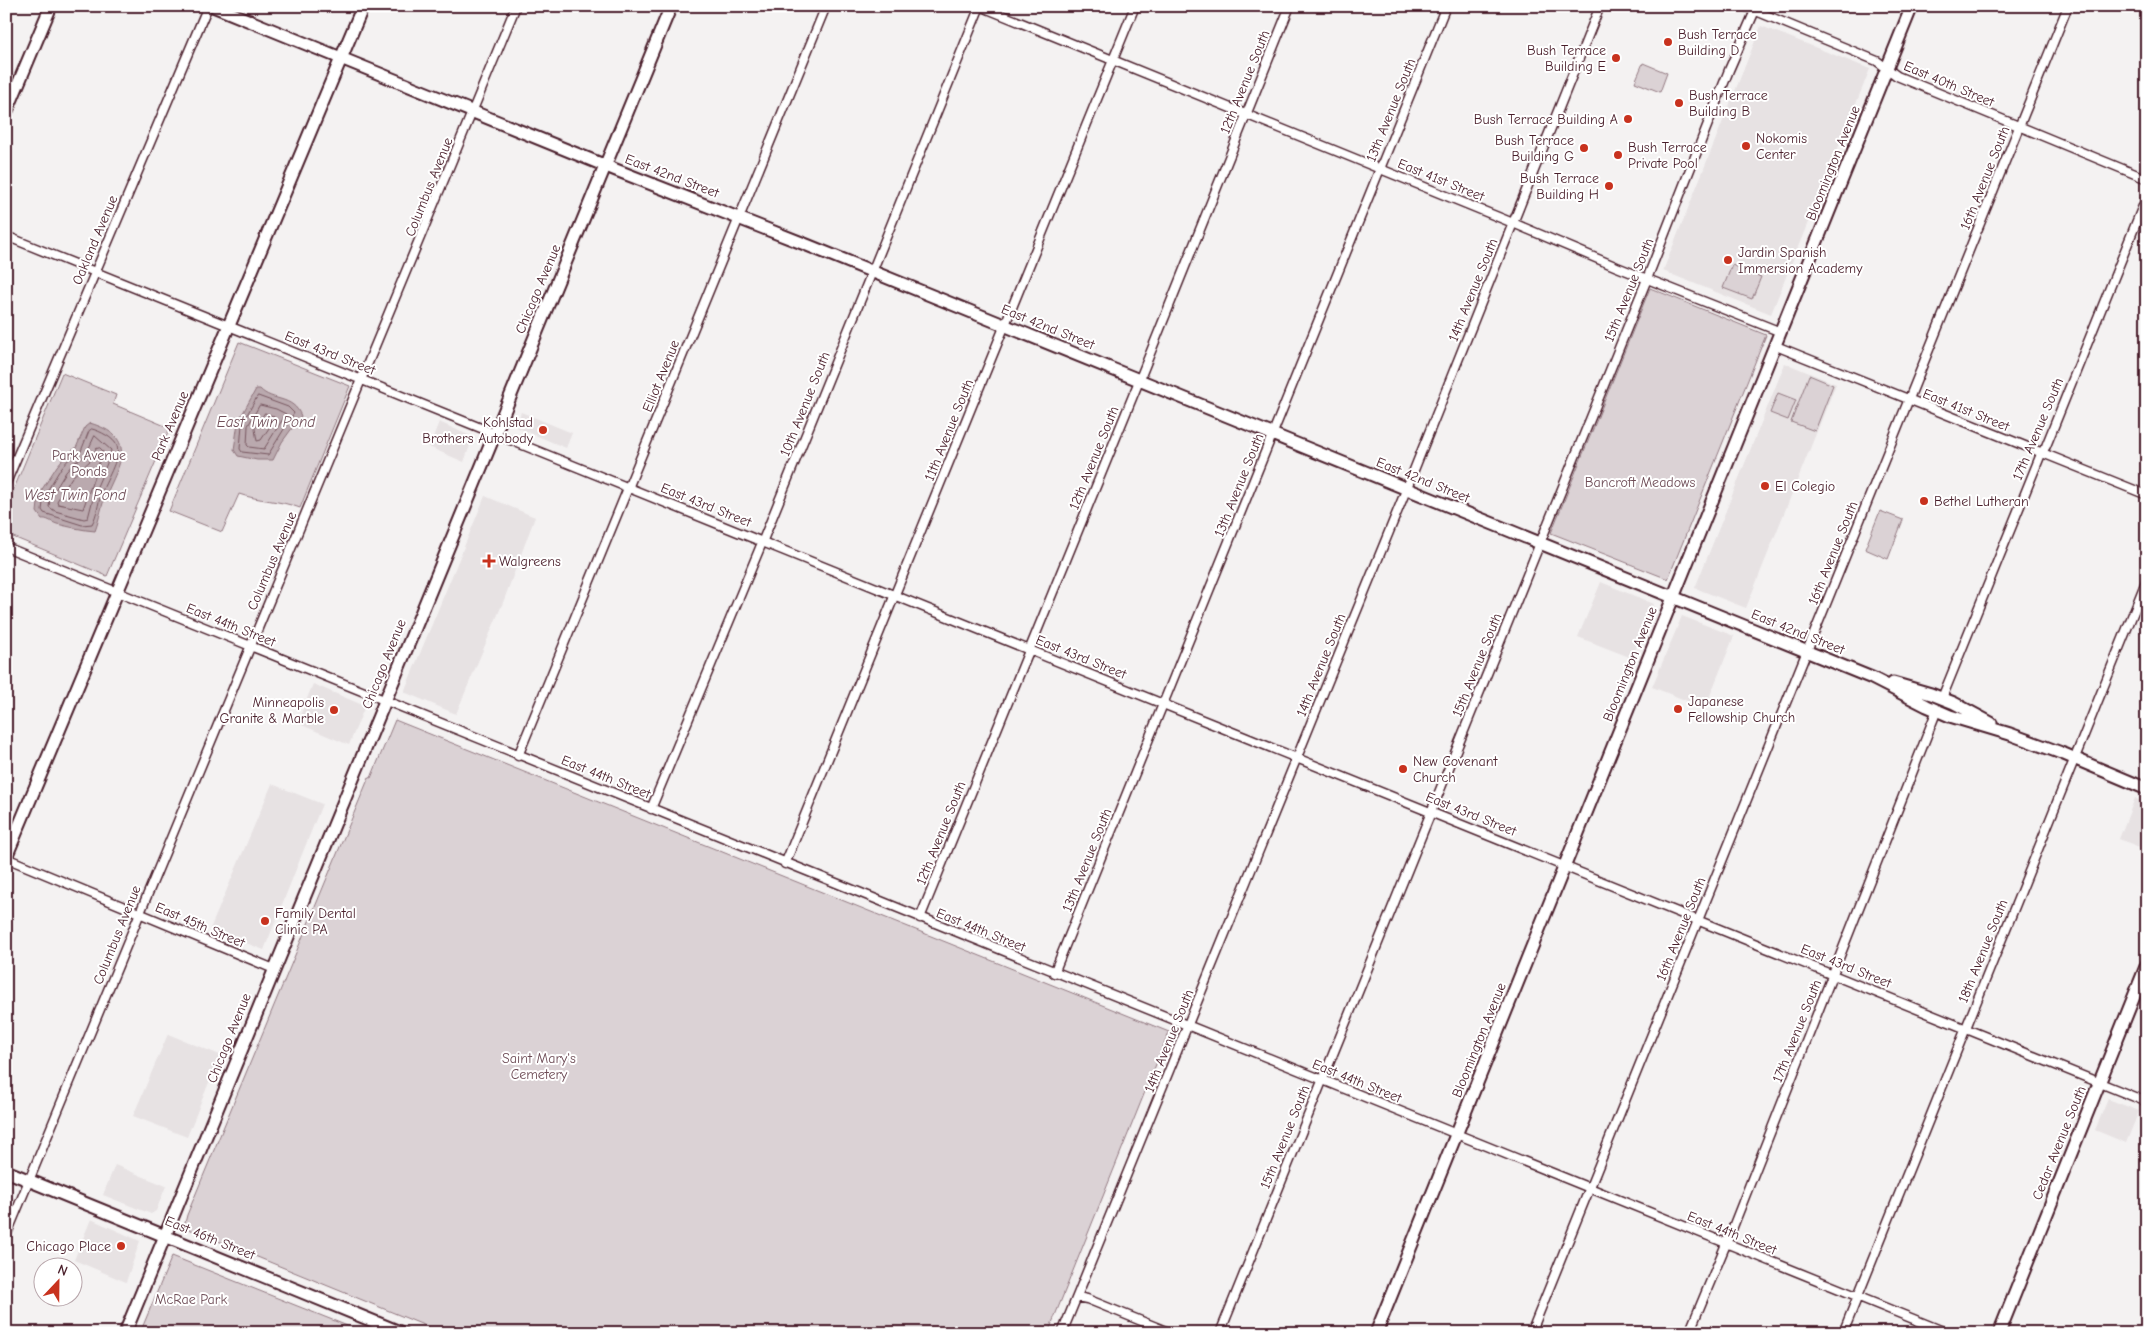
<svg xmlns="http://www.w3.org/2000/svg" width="2153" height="1339" font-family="'Comic Neue',sans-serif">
	<rect width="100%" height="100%" fill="#f4f2f2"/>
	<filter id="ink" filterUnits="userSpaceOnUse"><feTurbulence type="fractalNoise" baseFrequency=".02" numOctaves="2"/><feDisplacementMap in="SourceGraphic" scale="10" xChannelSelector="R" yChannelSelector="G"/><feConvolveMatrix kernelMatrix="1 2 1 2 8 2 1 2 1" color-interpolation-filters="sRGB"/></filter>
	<g filter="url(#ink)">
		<path fill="#e7e2e3" d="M1761,26L1870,69L1771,314L1663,271Z
			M1785,363L1836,384L1746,608L1695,588Z
			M521,412L572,433L566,448L516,427Z
			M439,422L473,437L464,462L429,447Z
			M485,496L535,517L504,600L456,714L404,692Z
			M1601,582L1654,604L1632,658L1578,637Z
			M1682,616L1734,636L1705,708L1652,687Z
			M313,684L365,706L349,745L297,723Z
			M272,784L322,804L264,950L210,929Z
			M2135,798L2147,805V850L2119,839Z
			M168,1034L220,1055L187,1137L133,1116Z
			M2108,1099L2139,1111L2126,1143L2095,1130Z
			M115,1165L166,1186L156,1211L151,1214L103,1195Z
			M91,1219L140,1241L126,1282L74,1260Z"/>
		<path fill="#dbd2d5" stroke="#927880" d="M1643,63L1667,73L1660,92L1635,82Z
			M1732,265L1761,277L1752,299L1723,288Z
			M1650,288L1766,335L1668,579L1551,533Z
			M239,342L350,386L300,508C280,500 259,501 239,494L222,532L169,511Z
			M62,373L116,395L113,404L170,428L107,576L6,534V508Z
			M1809,375L1833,385L1815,431L1791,422Z
			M1778,393L1796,400L1788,420L1770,413Z
			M1880,511L1903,520L1888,559L1865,549Z
			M395,720L1169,1032L1048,1333H443L184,1227L187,1215L369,777L371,778Z
			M172,1256L365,1333H140Z"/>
		<path fill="#baa9ae" stroke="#8d727a" d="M256,389H260C272,402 293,395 301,416L282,442L273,460H257L238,456L234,450L238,422Z
			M90,423C136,437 122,460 107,493C101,505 100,518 95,531C82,530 70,527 57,524C51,522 47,518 42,519L37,512L39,494L57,466L67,454L76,448L85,427Z"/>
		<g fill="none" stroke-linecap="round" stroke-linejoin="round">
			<path stroke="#77565f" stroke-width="1" d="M258,396L288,407L294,413L268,455L242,452L240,449L242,424Z
				M260,405L276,409L286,414L264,449L249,447L247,445L248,426Z
				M265,413L273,416L275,419L261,440L257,441L255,429Z
				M92,429C100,431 114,438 117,446C121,457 104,484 101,494C98,504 97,515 92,524L82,525L44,513L42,510L44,496L61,468L70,458L81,451L89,431Z
				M95,436L111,450L108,461L95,491L88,518L84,519L55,511L49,507L50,498L66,472L74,463L85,456Z
				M100,448L103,451L83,509L58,504L57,501L72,477L91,460L96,449Z"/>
			<g stroke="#4a1f2b" stroke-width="11">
				<path id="street" d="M1744,6L1877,61L1897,76L2147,179
					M6,236L2147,1102
					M1776,346L2147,495
					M6,483L208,6
					M6,547L1948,1333
					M1942,698L2041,454L2046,446L2147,196
					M518,756L826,6
					M651,809L759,550L980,6L1513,223L1617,267L1781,332
					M6,858L274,969
					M785,864L1135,6
					M920,918L1139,381L1290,6
					M1054,973L1446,6
					M6,1236L516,6
					M1077,1297L1087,1299L1171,1333
					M1062,1333L1402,500L1600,6
					M1220,1333L1647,279L1729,70L1757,6
					M1531,1333L2068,6
					M1689,1333L1731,1232L1937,710
					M1843,1333L2147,579"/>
			</g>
			<g stroke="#4a1f2b" stroke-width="15">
				<path id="secondary" d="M213,6L616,170L807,245L1872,678L1927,706L1950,716L2010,734L2064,754L2147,789
					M6,113L51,6
					M1893,683L1931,694L1954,703L1991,723
					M6,857L363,6
					M6,1171L402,1333
					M125,1333L671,6
					M1376,1333L1912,6
					M1999,1333L2147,964"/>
			</g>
			<use href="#street" stroke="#fff" stroke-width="8"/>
			<use href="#secondary" stroke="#fff" stroke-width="11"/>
		</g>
	</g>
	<g fill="#c8321e" stroke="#fff" stroke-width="2">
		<circle cx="1668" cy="42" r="5"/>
		<circle cx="1616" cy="58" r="5"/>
		<circle cx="1679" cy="103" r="5"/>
		<circle cx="1628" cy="119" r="5"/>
		<circle cx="1746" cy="146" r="5"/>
		<circle cx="1584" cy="148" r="5"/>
		<circle cx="1618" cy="155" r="5"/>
		<circle cx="1609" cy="186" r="5"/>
		<circle cx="1728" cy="260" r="5"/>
		<circle cx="543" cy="430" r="5"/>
		<circle cx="1765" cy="486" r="5"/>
		<circle cx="1924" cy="501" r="5"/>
		<path d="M486.5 553.5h5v5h5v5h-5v5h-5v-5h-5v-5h5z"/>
		<circle cx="1678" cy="709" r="5"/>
		<circle cx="334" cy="710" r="5"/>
		<circle cx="1403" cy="769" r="5"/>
		<circle cx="265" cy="921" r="5"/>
		<circle cx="121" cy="1246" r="5"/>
	</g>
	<g text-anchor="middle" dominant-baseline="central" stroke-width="4" stroke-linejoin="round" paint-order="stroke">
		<g font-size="14" fill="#4a1f2b" stroke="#fff" text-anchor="start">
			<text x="1678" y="34">Bush Terrace<tspan x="1678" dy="16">Building D</tspan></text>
			<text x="1606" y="50" text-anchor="end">Bush Terrace<tspan x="1606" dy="16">Building E</tspan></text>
			<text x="1689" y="95">Bush Terrace<tspan x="1689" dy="16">Building B</tspan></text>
			<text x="1618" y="119" text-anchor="end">Bush Terrace Building A</text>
			<text x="1756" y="138">Nokomis<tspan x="1756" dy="16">Center</tspan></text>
			<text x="1574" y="140" text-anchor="end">Bush Terrace<tspan x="1574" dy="16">Building G</tspan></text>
			<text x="1628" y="147">Bush Terrace<tspan x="1628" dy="16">Private Pool</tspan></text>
			<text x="1599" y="178" text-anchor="end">Bush Terrace<tspan x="1599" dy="16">Building H</tspan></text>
			<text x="1738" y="252">Jardin Spanish<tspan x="1738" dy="16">Immersion Academy</tspan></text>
			<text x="533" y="422" text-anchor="end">Kohlstad<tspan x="533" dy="16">Brothers Autobody</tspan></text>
			<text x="1775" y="486">El Colegio</text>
			<text x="1934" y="501">Bethel Lutheran</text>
			<text x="499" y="561">Walgreens</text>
			<text x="1688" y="701">Japanese<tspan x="1688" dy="16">Fellowship Church</tspan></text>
			<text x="324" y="702" text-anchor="end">Minneapolis<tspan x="324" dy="16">Granite &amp; Marble</tspan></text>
			<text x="1413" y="761">New Covenant<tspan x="1413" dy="16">Church</tspan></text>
			<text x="275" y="913">Family Dental<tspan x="275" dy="16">Clinic PA</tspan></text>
			<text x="111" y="1246" text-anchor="end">Chicago Place</text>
		</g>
		<g font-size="14" fill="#4a1f2b" stroke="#fff">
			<text transform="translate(1245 82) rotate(-68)">12th Avenue South</text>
			<text transform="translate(1949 84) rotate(23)">East 40th Street</text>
			<text transform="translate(1391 110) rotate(-68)">13th Avenue South</text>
			<text transform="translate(1833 163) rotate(-68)">Bloomington Avenue</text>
			<text transform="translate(672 176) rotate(21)">East 42nd Street</text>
			<text transform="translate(1985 178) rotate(-68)">16th Avenue South</text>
			<text transform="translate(1441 180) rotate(22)">East 41st Street</text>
			<text transform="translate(429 187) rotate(-68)">Columbus Avenue</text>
			<text transform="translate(95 240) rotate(-67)">Oakland Avenue</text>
			<text transform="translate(538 289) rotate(-67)">Chicago Avenue</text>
			<text transform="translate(1473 290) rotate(-68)">14th Avenue South</text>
			<text transform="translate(1629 290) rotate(-68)">15th Avenue South</text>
			<text transform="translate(1048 327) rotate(22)">East 42nd Street</text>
			<text transform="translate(330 353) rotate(22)">East 43rd Street</text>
			<text transform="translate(661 376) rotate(-68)">Elliot Avenue</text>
			<text transform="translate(805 404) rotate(-68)">10th Avenue South</text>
			<text transform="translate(1966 410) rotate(22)">East 41st Street</text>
			<text transform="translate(170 426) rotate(-67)">Park Avenue</text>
			<text transform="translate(2038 429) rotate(-67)">17th Avenue South</text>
			<text transform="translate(949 430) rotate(-68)">11th Avenue South</text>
			<text transform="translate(1094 458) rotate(-68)">12th Avenue South</text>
			<text transform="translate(1423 480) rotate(22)">East 42nd Street</text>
			<text transform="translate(1239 485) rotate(-68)">13th Avenue South</text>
			<text transform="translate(706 505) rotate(22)">East 43rd Street</text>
			<text transform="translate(1833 553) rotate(-68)">16th Avenue South</text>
			<text transform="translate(272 561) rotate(-67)">Columbus Avenue</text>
			<text transform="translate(231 625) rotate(22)">East 44th Street</text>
			<text transform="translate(1798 632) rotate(22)">East 42nd Street</text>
			<text transform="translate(1081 657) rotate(22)">East 43rd Street</text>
			<text transform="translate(384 664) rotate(-68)">Chicago Avenue</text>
			<text transform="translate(1630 664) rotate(-68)">Bloomington Avenue</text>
			<text transform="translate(1321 665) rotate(-68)">14th Avenue South</text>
			<text transform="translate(1477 665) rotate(-68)">15th Avenue South</text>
			<text transform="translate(606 777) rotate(22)">East 44th Street</text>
			<text transform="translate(1471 814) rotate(22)">East 43rd Street</text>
			<text transform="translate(941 833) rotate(-68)">12th Avenue South</text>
			<text transform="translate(1087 860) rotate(-68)">13th Avenue South</text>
			<text transform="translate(200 925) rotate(23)">East 45th Street</text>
			<text transform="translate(1681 929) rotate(-68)">16th Avenue South</text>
			<text transform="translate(981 930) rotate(22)">East 44th Street</text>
			<text transform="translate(117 935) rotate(-68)">Columbus Avenue</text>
			<text transform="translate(1983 951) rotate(-68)">18th Avenue South</text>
			<text transform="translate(1846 966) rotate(22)">East 43rd Street</text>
			<text transform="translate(1797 1031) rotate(-68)">17th Avenue South</text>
			<text transform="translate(229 1038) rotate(-68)">Chicago Avenue</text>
			<text transform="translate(1479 1040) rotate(-68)">Bloomington Avenue</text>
			<text transform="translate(1169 1041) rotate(-68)">14th Avenue South</text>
			<text transform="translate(1357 1081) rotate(22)">East 44th Street</text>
			<text transform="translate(1285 1137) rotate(-68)">15th Avenue South</text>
			<text transform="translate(2059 1143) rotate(-68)">Cedar Avenue South</text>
			<text transform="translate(1732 1233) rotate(22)">East 44th Street</text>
			<text transform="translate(210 1238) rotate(22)">East 46th Street</text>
		</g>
		<g font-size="14" fill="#6e4c56" stroke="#fff">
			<text x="89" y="455">Park Avenue<tspan x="89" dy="16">Ponds</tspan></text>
			<text x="1640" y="482">Bancroft Meadows</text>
			<text x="539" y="1058">Saint Mary's<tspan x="539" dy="16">Cemetery</tspan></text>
			<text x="191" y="1299">McRae Park</text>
		</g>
		<g font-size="15" font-style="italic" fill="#714f59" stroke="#fff">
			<text x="266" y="422">East Twin Pond</text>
			<text x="75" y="495">West Twin Pond</text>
		</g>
	</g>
	<rect width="2153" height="1339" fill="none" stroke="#fff" stroke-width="25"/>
	<rect x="12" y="12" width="2128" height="1314" fill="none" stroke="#4a1f2b" stroke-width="2" filter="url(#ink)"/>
	<g transform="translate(58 1282) rotate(22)"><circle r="24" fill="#ffffff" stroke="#b7a5aa"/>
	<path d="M0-4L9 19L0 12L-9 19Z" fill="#c8321e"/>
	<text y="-8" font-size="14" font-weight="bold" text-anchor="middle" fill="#4a1f2b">N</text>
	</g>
</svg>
